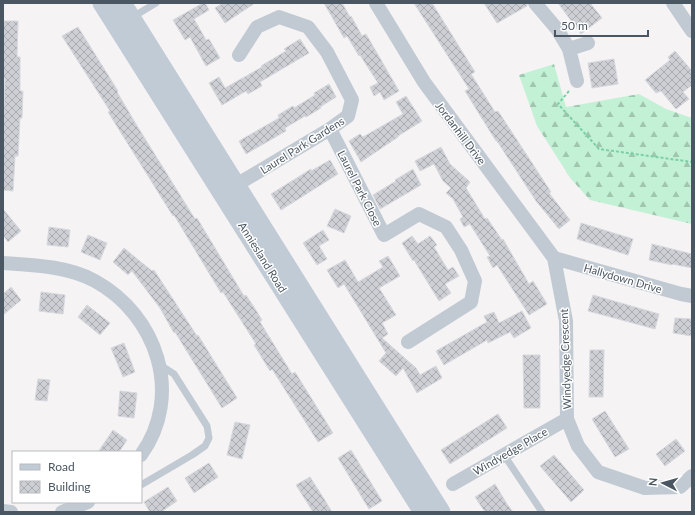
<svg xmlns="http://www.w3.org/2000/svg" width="695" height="515" font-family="Lato,sans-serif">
	<defs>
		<pattern id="forest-firs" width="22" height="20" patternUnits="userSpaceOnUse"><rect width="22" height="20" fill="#c3f1d5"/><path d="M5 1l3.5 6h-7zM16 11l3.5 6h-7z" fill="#a0c6b0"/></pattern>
		<pattern id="building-cross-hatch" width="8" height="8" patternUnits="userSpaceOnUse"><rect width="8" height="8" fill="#cdcfd5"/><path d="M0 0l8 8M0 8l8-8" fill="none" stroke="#a8abb0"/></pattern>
	</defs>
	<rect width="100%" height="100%" fill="#f5f3f3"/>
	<path fill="url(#forest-firs)" d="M554,64L566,107L639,94L666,109L692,118V224L590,200L571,179L537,126L519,75Z"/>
	<path fill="url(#building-cross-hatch)" stroke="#d7d9de" d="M203,3H205L209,10L194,19L206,40L209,39L220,58L206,66L190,37L185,40L173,20Z
		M223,3H255L225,23L215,8Z
		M324,3H342L350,17L351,16L362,36L366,34L399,91L384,100L380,92L374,96L370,87L378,83L360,55L359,56L347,36L344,38Z
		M414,3H432L475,72L471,74L495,112L498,111L551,192L549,193L570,220L559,229L536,201L497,141H496L465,91L469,89Z
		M484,3H527V6L497,23Z
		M558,3H590L602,18L581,34Z
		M3,21H18L17,57H20V91H23L22,118H20L18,156H15L13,191L3,190V133L5,78H3Z
		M78,27L118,91L117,92L139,129L195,219L197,218L244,296L246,295L254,307L262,320L260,322L292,374L295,372L333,433L318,442L272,369L270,371L254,345L256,344L223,292L221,293L174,215L173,216L108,112L110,111L62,36Z
		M300,39L309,53L260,82L262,86L248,94L246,91L222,105L209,83L219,77L225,88L262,67L261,66L286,51L284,49Z
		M675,51L692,71V85L683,92L689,99L676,109L661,91L656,93L645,80L670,60L668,57Z
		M614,59L618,84L592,88L588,63Z
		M329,84L336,97L320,107L321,108L306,117L305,116L285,128L286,131L246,154L239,141L279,118L278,115L293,106L294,108L315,95L314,93Z
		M406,96L422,121L398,136V137L361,162L349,141L360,134L363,137L403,114L396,102Z
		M441,147L450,164L470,182L466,188L485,219L487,218L502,240L503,239L529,284L533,281L547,304L529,315L497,265L493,268L487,257L490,256L470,224L464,227L460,219L463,217L453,199L446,193L451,188L443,181L434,164L420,171L415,161Z
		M330,160L338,174L281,210L271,194L311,169V171Z
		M413,169L421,185L380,209L373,195L396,181L395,180Z
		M3,209L21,231L8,242L3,235Z
		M335,209L351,216L344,233L327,226Z
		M581,223L633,239L628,255L577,239Z
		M49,227L70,230L68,247L47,245Z
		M323,230L329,240L319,246L327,259L317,265L303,243Z
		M88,235L107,243L100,260L81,252Z
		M412,236L418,244L430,236L437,245L434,247L448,270L453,267L459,276L445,284L451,293L439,301L414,260L413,261L402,243Z
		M652,244L692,254V268L672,264V265L649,260Z
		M124,248L152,271L154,270L197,336L198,335L237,398L222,408L175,332L174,333L160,308L132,271L128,275L113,262Z
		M388,256L400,276L379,288L396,315L382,323L388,334L382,338L416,368L420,375L436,366L442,378L417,393L403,368L396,376L379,361L386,353L344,284L338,288L327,270L345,260L358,282L383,267L379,261Z
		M11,287L21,300L3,315V294Z
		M41,292L65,295L63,314L39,311Z
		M593,295L659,314L655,329L588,311Z
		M87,305L110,323L100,335L78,317Z
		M522,311L531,328L514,338L510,332L488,343L487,340L444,365L436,351L487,322L484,316L494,312L499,323Z
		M675,318L692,319V336L673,333Z
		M124,343L135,372L123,377L111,348Z
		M590,350H604L603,397H589Z
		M523,355H540V408H524Z
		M38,379L50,380L47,401L35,400Z
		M120,391L137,393L134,418L118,416Z
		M605,411L629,449L615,457L592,419Z
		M498,414L507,428L450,464L441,450Z
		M235,422L250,425L242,459L227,455Z
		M113,430L127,440L119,452H98Z
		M676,439L685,451L665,466L656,454Z
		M351,450L382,501L369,509L338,458Z
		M554,455L584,490L571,502L540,466Z
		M209,463L218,477L194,493L185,478Z
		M310,477L326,502L332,512H313L296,485Z
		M495,484L507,504L513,512H485L475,497Z
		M168,487L177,501L161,512H150L144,502Z"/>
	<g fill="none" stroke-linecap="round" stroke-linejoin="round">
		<path stroke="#7ad0a6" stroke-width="2" stroke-dasharray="3 2" stroke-linecap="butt" d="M569,91L558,104L599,149L692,162"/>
		<path stroke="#c1cad2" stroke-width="7" d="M131,18L156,3
			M504,455L542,512
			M141,485L192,455L205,446L209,438L207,426L174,374L160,365"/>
		<path stroke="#c1cad2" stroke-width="14" d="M376,3L424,82L554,258L566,321L567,419L578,446L598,472L645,488L680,487L692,476
			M535,3L557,29L569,49L577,81
			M673,3L692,31
			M569,49L588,43
			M330,129L384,235L419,214L446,227L461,250L475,281L471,302L408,342
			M236,185L330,129L348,116L352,100L327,52L308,27L279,17L257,27L239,55
			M554,258L681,294L692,296
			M3,263C33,265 68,266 95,281C157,315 184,395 141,455
			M453,484L567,419
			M3,511L11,512
			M62,512L88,502"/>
		<path stroke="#c1cbd6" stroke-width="19" d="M102,3L423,512
			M122,3L441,512"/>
	</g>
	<g text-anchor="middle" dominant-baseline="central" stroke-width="3" stroke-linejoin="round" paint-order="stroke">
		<g font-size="11" fill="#4a5661" stroke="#fff">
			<text transform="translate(461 133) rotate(53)">Jordanhill Drive</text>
			<text transform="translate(302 145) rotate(-32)">Laurel Park Gardens</text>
			<text transform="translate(360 188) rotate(63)">Laurel Park Close</text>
			<text transform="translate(263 257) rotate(58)">Anniesland Road</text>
			<text transform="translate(623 278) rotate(16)">Hallydown Drive</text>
			<text transform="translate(565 359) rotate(-92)">Windyedge Crescent</text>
			<text transform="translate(510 451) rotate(-30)">Windyedge Place</text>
		</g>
	</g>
	<rect width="695" height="515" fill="none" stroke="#4a5661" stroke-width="8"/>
	<rect x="12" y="451" width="130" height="52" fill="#ffffff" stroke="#b7bbc0"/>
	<rect x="20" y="464" width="20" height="6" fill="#c1cbd6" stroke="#b7bbc0"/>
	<text x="48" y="471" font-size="12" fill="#4a5661">Road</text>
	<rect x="20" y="481" width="20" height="12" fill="url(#building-cross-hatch)" stroke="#b7bbc0"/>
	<text x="48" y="491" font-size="12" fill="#4a5661">Building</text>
	<g transform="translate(663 483) rotate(276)" stroke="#ffffff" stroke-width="3" paint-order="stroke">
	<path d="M0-3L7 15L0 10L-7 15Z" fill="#4a5661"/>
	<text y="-6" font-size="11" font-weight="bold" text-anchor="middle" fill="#4a5661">N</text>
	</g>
	<path d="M555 30v6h93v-6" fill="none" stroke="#4a5661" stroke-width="2"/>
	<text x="561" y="30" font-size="12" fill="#4a5661" stroke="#ffffff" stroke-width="3" paint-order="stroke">50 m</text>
</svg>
